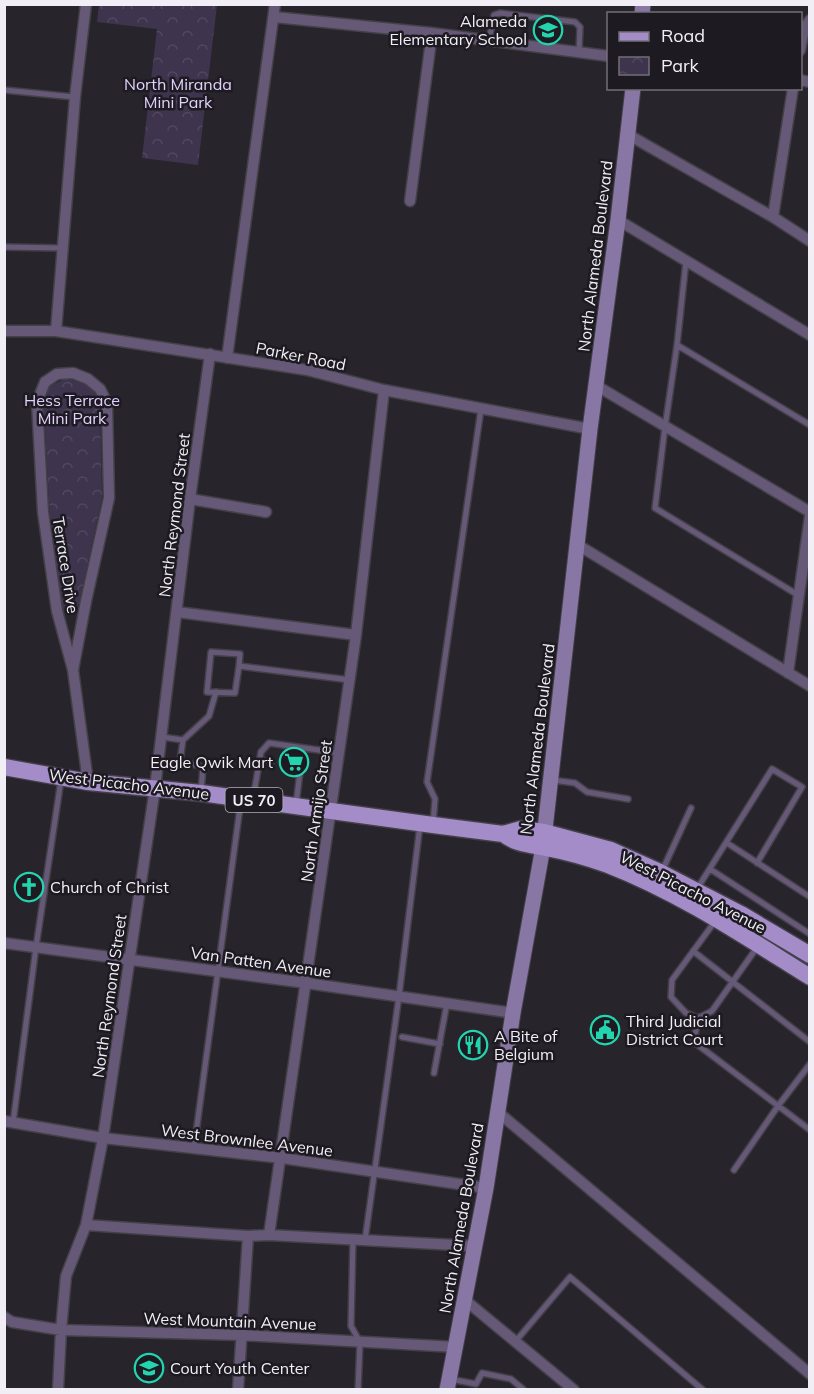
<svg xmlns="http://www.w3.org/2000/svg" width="814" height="1394" font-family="Mulish,sans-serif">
	<defs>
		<pattern id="park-crowns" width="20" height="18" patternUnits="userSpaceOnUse" patternTransform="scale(1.5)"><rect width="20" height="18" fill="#3e344e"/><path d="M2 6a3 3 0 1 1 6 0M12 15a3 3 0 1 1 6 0" fill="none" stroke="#51485f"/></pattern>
	</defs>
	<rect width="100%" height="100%" fill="#27242c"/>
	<path fill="url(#park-crowns)" d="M99,5H217L198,165L142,158L157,29L97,22Z
		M65,379C83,380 94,386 100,404L102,498L79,603L74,614L68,616L63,611L50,518L43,396L49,386Z"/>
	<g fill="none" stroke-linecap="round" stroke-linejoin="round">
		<g stroke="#434048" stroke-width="8">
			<path id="lane" d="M489,40L494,15L500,13L575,22L580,27L579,52
				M4,90L74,97
				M4,247L62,248
				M677,345L686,261
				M798,595L655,508L665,427L677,345L810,425
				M239,666L235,693L207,692L211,652L240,654L239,666L350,680
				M162,737L183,740L209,716L216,692
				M183,740L180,761L203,767L201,792
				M260,760L271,762
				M290,764L301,766
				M552,780L575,783L587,792L628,799
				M253,799L261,752L269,743L340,753
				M296,804L303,748
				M433,824L435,799L427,782L481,409
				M727,843L810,897
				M663,869L691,808
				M710,869L810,934
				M697,889L772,769L802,787L757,863
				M716,920L672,980L671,997L686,1013L698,1018L712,1011L758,946
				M693,951L810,1042
				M698,1018L694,1042L810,1130
				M402,1037L440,1044
				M434,1073L447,1003
				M13,1123L36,947L61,780
				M194,1148L241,800
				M734,1170L778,1106L810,1064
				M353,1239L351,1326L360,1342L358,1390
				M365,1240L399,996L420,825
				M515,1342L570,1277L703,1390
				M450,1379L476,1384L482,1373L511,1379L524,1390"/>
		</g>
		<g stroke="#434048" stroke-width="13">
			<path id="street" d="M274,17L432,33L608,56
				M800,50L804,29L810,20
				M800,80L810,82
				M627,134L773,217L810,241
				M410,201L432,33
				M773,217L793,88
				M618,220L810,335
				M4,331H56L307,370L384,390L590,429
				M56,331L75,97L86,4
				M227,358L275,4
				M597,386L810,512
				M190,499L266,512
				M578,545L810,686
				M177,612L356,635
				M73,670L86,601L109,498L107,403L100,389L88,379L73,373L57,374L45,382L37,402L43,512L57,611L73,670L88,782
				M788,673L810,516
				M4,943L306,983L513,1013
				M499,1113L810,1374
				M4,1121L103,1138L282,1158L486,1188
				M86,1225L248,1236L269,1235L474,1246
				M269,1235L356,635L384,390
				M465,1300L574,1390
				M4,1317L12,1322L61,1330L241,1335L456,1347
				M58,1390L61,1330L66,1276L86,1225L103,1138L155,788L190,499L210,354
				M238,1390L248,1236"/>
		</g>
		<g stroke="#434048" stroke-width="17">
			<path id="secondary" d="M642,14L643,4
				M447,1390L486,1188L513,1013L543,847L590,429L618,220L633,88"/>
		</g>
		<g stroke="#434048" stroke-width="19">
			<path id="primary" d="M4,767L88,782L201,793L433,825L503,834L521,829L544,832L611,850L660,872L741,914L810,955
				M503,834C520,846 526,843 546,848C567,852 588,858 608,865C680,893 744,936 810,977"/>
		</g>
		<use href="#lane" stroke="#655977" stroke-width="5"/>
		<use href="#street" stroke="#655977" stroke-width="10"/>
		<use href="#secondary" stroke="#8876a5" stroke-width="15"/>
		<use href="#primary" stroke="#a48cc9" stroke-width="16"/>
	</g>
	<defs>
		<g id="school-ring" transform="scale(1.5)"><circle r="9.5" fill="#1d1a22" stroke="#23d5af" stroke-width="1.5"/><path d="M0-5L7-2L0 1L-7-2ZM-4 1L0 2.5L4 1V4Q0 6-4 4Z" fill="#23d5af"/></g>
		<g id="supermarket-ring" transform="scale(1.5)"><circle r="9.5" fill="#1d1a22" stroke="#23d5af" stroke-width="1.5"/><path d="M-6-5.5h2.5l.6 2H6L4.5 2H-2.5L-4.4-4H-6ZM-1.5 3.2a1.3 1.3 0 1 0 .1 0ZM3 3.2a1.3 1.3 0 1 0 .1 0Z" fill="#23d5af"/></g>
		<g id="church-ring" transform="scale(1.5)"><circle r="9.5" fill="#1d1a22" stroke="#23d5af" stroke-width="1.5"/><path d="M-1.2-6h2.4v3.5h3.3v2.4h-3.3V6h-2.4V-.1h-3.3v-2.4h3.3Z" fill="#23d5af"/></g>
		<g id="civic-ring" transform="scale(1.5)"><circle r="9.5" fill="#1d1a22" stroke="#23d5af" stroke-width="1.5"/><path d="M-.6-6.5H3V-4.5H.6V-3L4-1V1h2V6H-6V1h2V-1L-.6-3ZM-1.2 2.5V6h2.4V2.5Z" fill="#23d5af"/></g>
		<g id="restaurant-ring" transform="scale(1.5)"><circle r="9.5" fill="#1d1a22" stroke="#23d5af" stroke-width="1.5"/><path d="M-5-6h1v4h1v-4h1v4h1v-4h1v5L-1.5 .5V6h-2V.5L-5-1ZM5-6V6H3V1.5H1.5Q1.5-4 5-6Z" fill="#23d5af"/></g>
	</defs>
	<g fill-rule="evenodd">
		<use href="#school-ring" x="548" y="30"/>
		<use href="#supermarket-ring" x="294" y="762"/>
		<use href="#church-ring" x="29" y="887"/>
		<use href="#civic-ring" x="605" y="1030"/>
		<use href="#restaurant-ring" x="473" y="1045"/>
		<use href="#school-ring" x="149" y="1368"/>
	</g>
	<g text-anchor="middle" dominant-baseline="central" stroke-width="5" stroke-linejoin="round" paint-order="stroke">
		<rect fill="#1d1a22" stroke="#b1afb6" stroke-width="1.5" x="225.5" y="788" width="57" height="24" rx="4.5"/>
		<g font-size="15" font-weight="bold" fill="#f1eff5">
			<text x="254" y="800">US 70</text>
		</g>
		<g font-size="16" fill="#f1eff5" stroke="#1d1a22" text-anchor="start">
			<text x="527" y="21" text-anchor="end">Alameda<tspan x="527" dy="18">Elementary School</tspan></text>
			<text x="273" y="762" text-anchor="end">Eagle Qwik Mart</text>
			<text x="50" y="887">Church of Christ</text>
			<text x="626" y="1021">Third Judicial<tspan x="626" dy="18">District Court</tspan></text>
			<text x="494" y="1036">A Bite of<tspan x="494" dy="18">Belgium</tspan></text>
			<text x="170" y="1368">Court Youth Center</text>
		</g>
		<g font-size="16" fill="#e2d1fd" stroke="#1d1a22">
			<text x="178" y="84">North Miranda<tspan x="178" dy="18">Mini Park</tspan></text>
			<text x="72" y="400">Hess Terrace<tspan x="72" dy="18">Mini Park</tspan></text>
		</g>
		<g font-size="16" fill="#f1eff5" stroke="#1d1a22">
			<text transform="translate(595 256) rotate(-83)">North Alameda Boulevard</text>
			<text transform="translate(301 356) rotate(11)">Parker Road</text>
			<text transform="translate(174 515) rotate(-83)">North Reymond Street</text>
			<text transform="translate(66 565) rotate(81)">Terrace Drive</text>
			<text transform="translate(537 739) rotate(-83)">North Alameda Boulevard</text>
			<text transform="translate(129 784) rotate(7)">West Picacho Avenue</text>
			<text transform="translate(316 811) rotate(-82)">North Armijo Street</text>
			<text transform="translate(693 892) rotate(27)">West Picacho Avenue</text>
			<text transform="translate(261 962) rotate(8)">Van Patten Avenue</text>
			<text transform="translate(109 996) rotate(-82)">North Reymond Street</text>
			<text transform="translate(247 1140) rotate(7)">West Brownlee Avenue</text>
			<text transform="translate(461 1218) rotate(-80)">North Alameda Boulevard</text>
			<text transform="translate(230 1321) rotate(2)">West Mountain Avenue</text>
		</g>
	</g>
	<rect width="814" height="1394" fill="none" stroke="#f1eff5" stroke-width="12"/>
	<rect x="607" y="12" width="195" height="78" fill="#1d1a22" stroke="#726f76" stroke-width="1.5"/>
	<rect x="619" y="32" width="30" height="9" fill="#a48cc9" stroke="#726f76" stroke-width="1.5"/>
	<text x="661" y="42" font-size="18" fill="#f1eff5">Road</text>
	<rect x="619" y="57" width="30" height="18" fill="url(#park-crowns)" stroke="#726f76" stroke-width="1.5"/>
	<text x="661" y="72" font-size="18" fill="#f1eff5">Park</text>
</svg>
